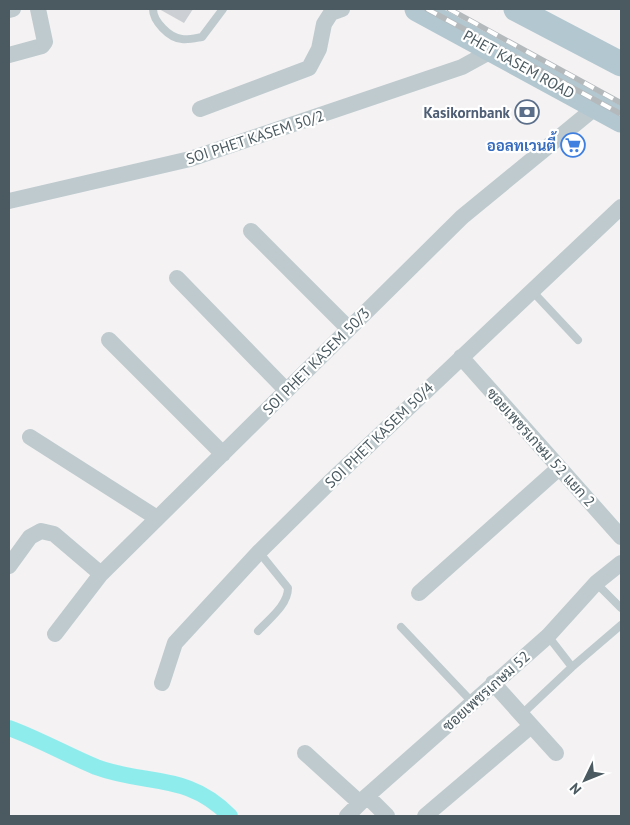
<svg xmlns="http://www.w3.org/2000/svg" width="630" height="825" font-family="'PT Sans',Sarabun,sans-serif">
	<rect width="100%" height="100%" fill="#f4f2f3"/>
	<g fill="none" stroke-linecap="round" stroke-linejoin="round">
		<path stroke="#8feced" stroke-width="16" d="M9,728C39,739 67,755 96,767C147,786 187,772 230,816"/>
	</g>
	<path fill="#ccd0d4" d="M159,9H193L184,23Z"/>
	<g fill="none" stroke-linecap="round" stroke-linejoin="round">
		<path stroke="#becace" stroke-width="8" d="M153,9C153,21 169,38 182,39C188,40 196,38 202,37L223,9
			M533,292L578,340
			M596,583L621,608
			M401,627L472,702
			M258,631C269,619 288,605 288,588L259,552
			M548,636L572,667
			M521,715L572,667L621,625"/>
		<path stroke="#becace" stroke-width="16" d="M9,10L13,9
			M9,55L42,46L45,42L38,9
			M200,109L309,68L319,49L324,24L331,13L342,9
			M9,201L190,159L462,67L493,50
			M251,231L348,328
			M177,278L286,390
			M109,340L223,454
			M461,357L621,537
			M30,437L157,518
			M9,566L30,537L41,531L54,534L101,574
			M419,593L559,468
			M55,634L101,574L462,217L596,107
			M162,683L175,643L259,552L332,480L621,207
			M493,683L556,753
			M305,753L360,803
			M367,796L387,816
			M347,816L367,796L548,636L596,583L621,563
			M425,816L531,726"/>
		<path stroke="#b2c7d0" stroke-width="25" d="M417,9L621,120
			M516,9L621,64"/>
		<g stroke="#b4b9bc" stroke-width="5.5">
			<path id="rail" d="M427,9L621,114
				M449,9L621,103"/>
		</g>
		<use href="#rail" stroke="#fff" stroke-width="4" stroke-dasharray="11" stroke-linecap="butt"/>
	</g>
	<defs>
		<g id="bank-ring" transform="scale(1.25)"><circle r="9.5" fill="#fff" stroke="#5c6f8a" stroke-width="1.5"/><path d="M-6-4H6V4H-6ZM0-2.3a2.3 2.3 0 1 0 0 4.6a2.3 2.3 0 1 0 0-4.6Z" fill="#5c6f8a"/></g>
		<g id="supermarket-ring" transform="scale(1.25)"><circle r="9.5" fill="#fff" stroke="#3f7fe0" stroke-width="1.5"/><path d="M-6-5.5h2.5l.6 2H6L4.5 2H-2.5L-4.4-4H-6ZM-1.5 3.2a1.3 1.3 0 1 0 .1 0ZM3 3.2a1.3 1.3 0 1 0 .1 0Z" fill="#3f7fe0"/></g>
	</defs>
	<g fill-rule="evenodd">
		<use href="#bank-ring" x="527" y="112"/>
		<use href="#supermarket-ring" x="573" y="145"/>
	</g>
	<g text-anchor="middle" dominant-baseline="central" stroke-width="4.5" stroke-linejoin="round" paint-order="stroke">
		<g font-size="15" fill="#4a5a60" stroke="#fff">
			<text transform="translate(519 64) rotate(29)">PHET KASEM ROAD</text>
			<text transform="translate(255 137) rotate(-18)">SOI PHET KASEM 50/2</text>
			<text transform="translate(316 361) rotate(-45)">SOI PHET KASEM 50/3</text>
			<text transform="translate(379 435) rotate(-44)">SOI PHET KASEM 50/4</text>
			<text transform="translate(541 447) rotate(48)">ซอยเพชรเกษม 52 แยก 2</text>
			<text transform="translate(486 691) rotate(-42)">ซอยเพชรเกษม 52</text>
		</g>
		<g font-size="15" font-weight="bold" fill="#4e5e75" stroke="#fff" text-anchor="end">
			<text x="510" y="112">Kasikornbank</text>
		</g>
		<g font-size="15" font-weight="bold" fill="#366cbe" stroke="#fff" text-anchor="end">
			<text x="556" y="145">ออลทเวนตี้</text>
		</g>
	</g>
	<rect width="630" height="825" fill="none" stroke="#4a5a60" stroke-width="20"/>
	<g transform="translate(585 780) rotate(227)" stroke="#ffffff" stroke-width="4" paint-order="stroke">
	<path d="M0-4L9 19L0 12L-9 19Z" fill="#4a5a60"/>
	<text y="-8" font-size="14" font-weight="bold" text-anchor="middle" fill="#4a5a60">N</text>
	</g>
</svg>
